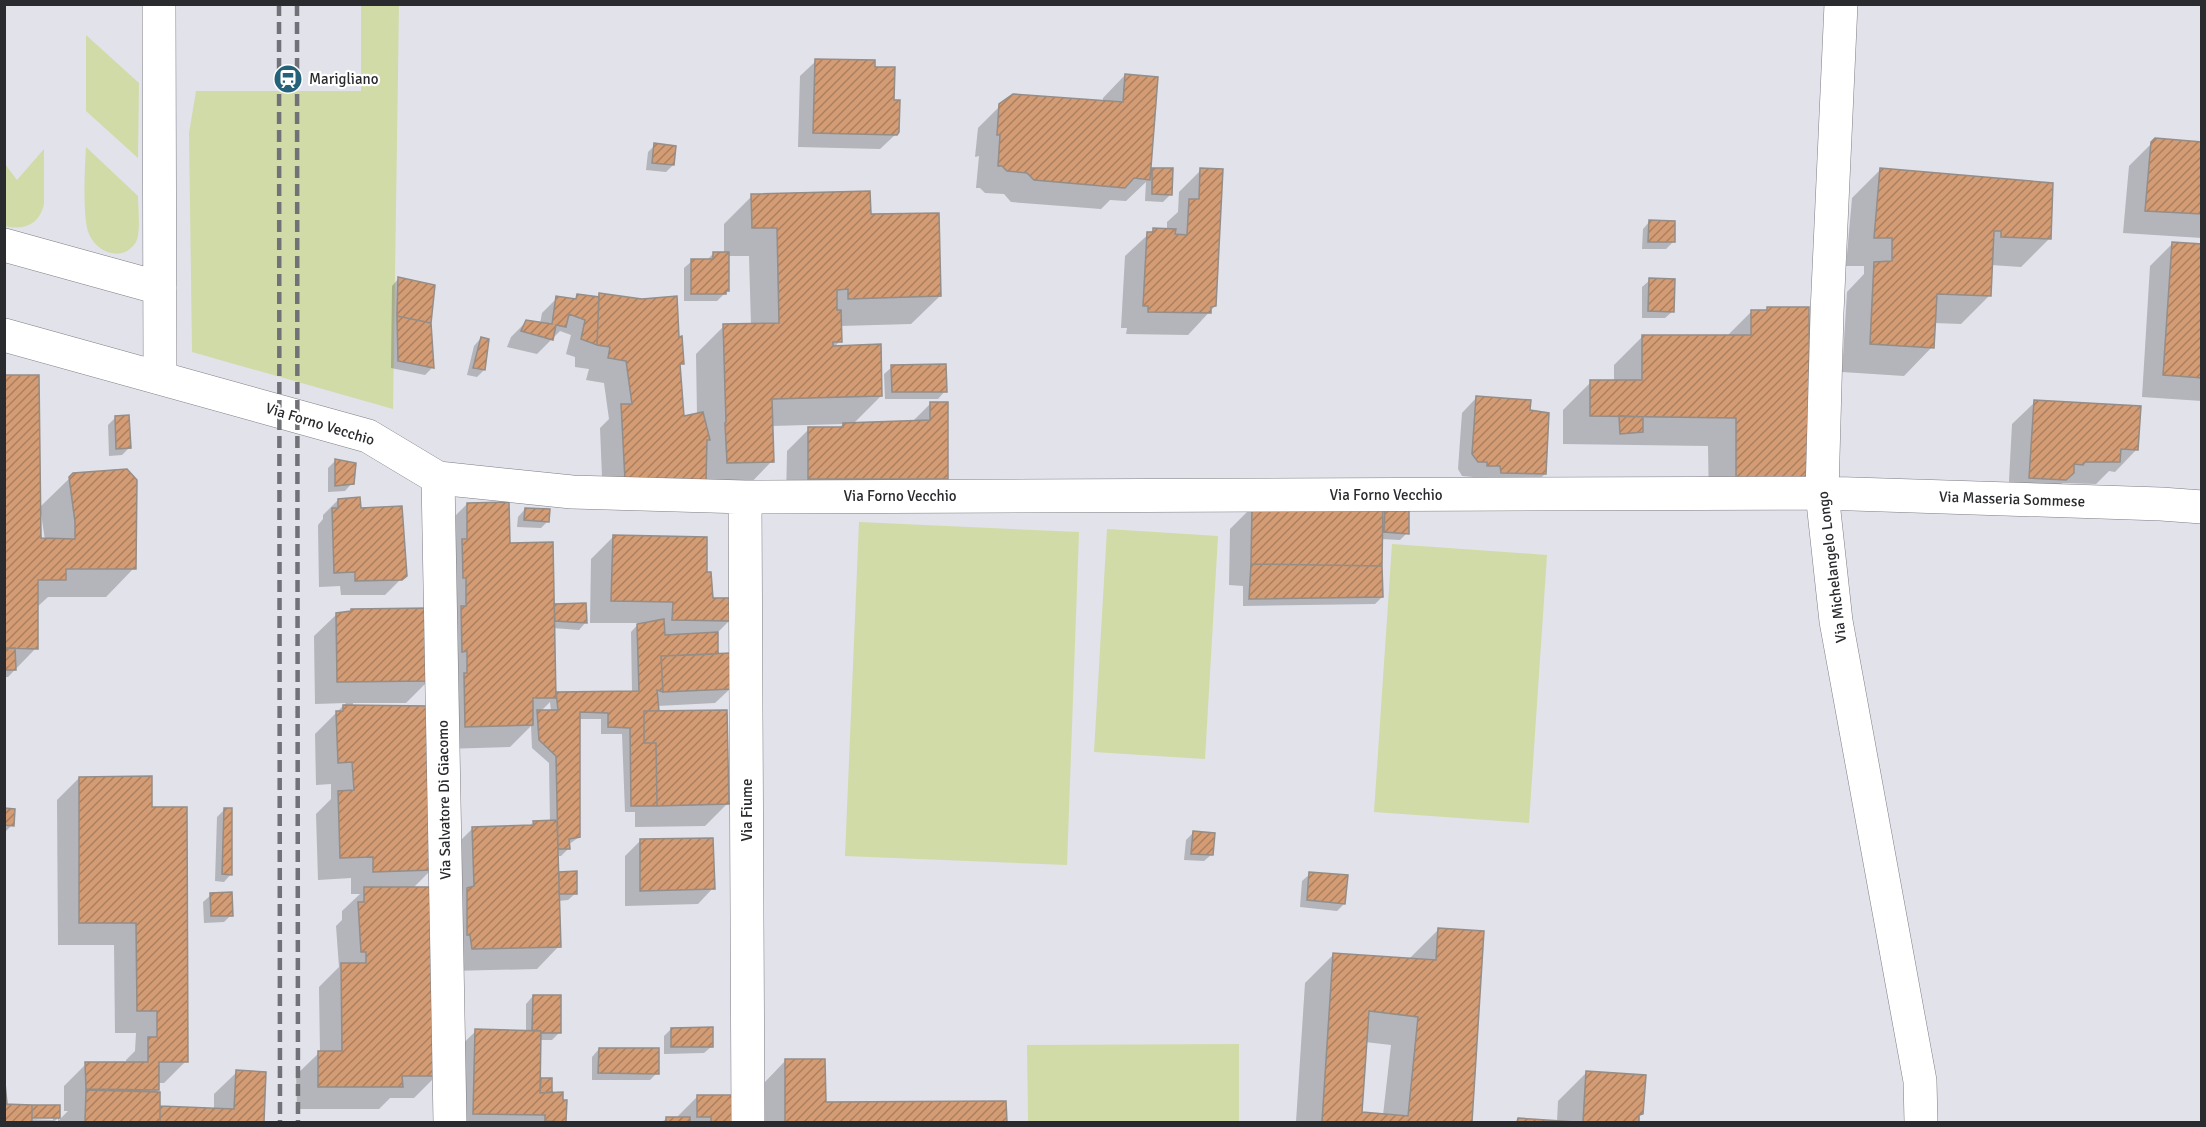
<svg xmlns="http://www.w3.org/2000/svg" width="2206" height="1127" font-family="Signika,sans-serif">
	<defs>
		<pattern id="building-hatch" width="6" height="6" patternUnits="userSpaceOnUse" patternTransform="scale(1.5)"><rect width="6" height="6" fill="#d39c74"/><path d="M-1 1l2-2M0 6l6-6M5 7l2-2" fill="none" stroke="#ab7f60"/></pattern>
	</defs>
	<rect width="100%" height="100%" fill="#e1e2ea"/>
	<path fill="#d1dba8" d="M361,5H399L393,409L192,352L189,133L196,91H361Z
		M86,35L139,83L138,158L86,111Z
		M86,147L138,196C138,207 141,233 136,242C123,263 97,253 89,234C82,218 85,166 86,147Z
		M44,149V204C40,224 24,231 5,226V164L17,180Z
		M859,522L1079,532L1067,865L845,856Z
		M1107,529L1218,536L1205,759L1094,752Z
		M1392,544L1547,555L1529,823L1374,812Z
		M1239,1044V1122H1028L1027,1045Z"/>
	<path fill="#0003" fill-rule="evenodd" d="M816,61L873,68L892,101L896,134L880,149L798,147L800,76Z
		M1125,75L1149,173L1153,169L1171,194L1163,202L1145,201L1146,182L1126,201L1110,200L1101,209L1011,202L1004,194L985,193L980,188H976L979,156L975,157L978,128L1000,106L1103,102V98Z
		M2155,140L2202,143V238L2123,233L2129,166Z
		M655,145L673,165L666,172L646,170L648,152Z
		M1881,169L2050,238L2021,267L1991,265L1989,296L1961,324L1934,323L1932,347L1904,376L1842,372L1847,292L1864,274V266H1846L1852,198Z
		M1201,170L1215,306L1188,335L1126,334L1127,328H1121L1125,256L1154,229L1167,230V222L1178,212L1179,192Z
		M752,196L870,216L940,296L911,324L840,326V341L834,347L881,396L853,424L912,422L931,403L946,479L924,501H786L787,451L809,429L839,428L843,424L771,426L772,461L744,490L603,501L600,428L609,419L604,383L586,380L589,369L575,367V357L566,354L571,335L560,331L537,354L507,347L511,337L526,322L540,324L542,313L557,298L574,300L578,296L596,298L599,295L678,339L682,363L678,367L682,418L697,415L696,354L724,326L751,325L749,256H728V290L717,301H684V268L692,261H706L713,254L724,253V224Z
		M1650,221L1673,242L1666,249H1642L1643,229Z
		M2172,244L2202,246V401L2142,397L2150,266Z
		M399,278L430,323L432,368L425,375L391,368L392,286Z
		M1650,280L1673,311L1665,318H1642V287Z
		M1767,309L1809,476L1780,504L1709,507L1708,446L1563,444V410L1591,382H1614V365L1643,336H1727L1751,312H1764Z
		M481,338L484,370L477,377L467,375L474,346Z
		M892,367L945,391L938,399H885L884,374Z
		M4,376L39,539L45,540L40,507L74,474L134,568L106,597H48L36,608V648L8,677H4Z
		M1477,397L1529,412L1545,474L1529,489L1473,481V477L1462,476L1458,469L1462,413Z
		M2035,402L2137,449L2115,472L2109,471L2096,484L2062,483L2060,486L2008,500L2012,424Z
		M116,417L129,448L122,455L109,456L108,425Z
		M335,461L352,483L345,491L328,492V468Z
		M338,500L360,510L405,575L385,595H341L340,586L319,587L318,525L323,519V515Z
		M467,504L508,544L553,606L586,622L579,630L553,628L555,695L557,693L632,692L631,632L639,623H590L591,559L613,537L705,574L712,599L730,620L717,633V655L731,688L715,703L657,706V710L727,804L705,826L635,827V812H625L622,734H601V719H579V837L568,845V849L561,856H557V875L559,873L576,893L568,900L558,901L559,946L537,969L450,971V851L473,828L529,827L533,822H550L549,763L532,748L531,726L510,747L443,749L445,526ZM550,702L551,711L540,712Z
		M1385,506L1407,533L1400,540L1381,539L1382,597L1375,604L1243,606V586L1229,585L1230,529L1252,507Z
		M525,509L548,521L541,528L517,527L518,517Z
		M337,614L429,680L406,703H353V706L431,870L412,889L437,1075L414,1098H390L379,1109H297L296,1075L320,1052L319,987L339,967L336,926L342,920V911L360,894H351V878L318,880L316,814L331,799V784L316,785L315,734L346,703L315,704L314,636Z
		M79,778L151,808L186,1061L164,1083H158V1090L155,1093L159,1108L214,1110V1094L237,1072L264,1073L262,1122H58V1118L54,1122H4V1088L6,1105L58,1106L59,1120L68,1111H64V1086L86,1064L126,1063V1060L135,1051L136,1033H115L114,945H58L57,800ZM25,1116L53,1117V1120L25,1119Z
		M4,809L12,825L5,832H4Z
		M224,810L231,874L224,882L215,881L217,817Z
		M1193,833L1212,854L1204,861L1184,860L1186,840Z
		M640,841L713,888L698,904L625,906V856Z
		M1310,874L1344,904L1337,911L1300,907L1302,881Z
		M211,895L231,915L224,922L204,923L203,902Z
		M1438,930L1483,933L1470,1122H1296L1305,983L1334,954L1410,958ZM1365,1042L1391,1045L1383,1115L1360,1113Z
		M533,996L560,1032L552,1040H540L539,1083L541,1080L550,1091L548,1094L564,1121L452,1122L453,1053L476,1031L526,1032V1004Z
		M671,1029L712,1046L704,1053L664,1054V1036Z
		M599,1049L657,1073L650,1080H592V1057Z
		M786,1060L824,1103L1005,1102V1122H764V1083Z
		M1587,1072L1642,1114L1638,1118L1637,1122H1557L1558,1101Z
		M698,1096L735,1122H662L667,1118H676Z
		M1518,1120L1555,1122H1516Z"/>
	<path fill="url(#building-hatch)" stroke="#948d88" stroke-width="1.5" fill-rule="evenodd" d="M815,59L875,60V67H895L894,100H900L899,132L897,135L813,133Z
		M1125,74L1158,77L1150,180L1134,178L1125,188L1034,180L1027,173L1007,171L1002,166H998L1000,135H997L999,104L1013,94L1123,102Z
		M2155,138L2202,142V214L2145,211L2151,142Z
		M654,143L676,146L674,165L652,163Z
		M1152,168H1173L1172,195L1152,194Z
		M1200,168L1223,169L1216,306L1211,307V313L1148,312V306H1143L1147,232H1153V228L1176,229L1175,234L1187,235L1189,199H1199Z
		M1880,168L2053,183L2051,239L2001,237V231H1994L1991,296L1937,294L1934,348L1870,344L1874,262L1892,261V238H1874Z
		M870,191L871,214L939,213L941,296L848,299V289L837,290V310H841L842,342H833V346L881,344L882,396L772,399L774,462L727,463L725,423L726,422L723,324L779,323L777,228H752L751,194Z
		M1649,220L1675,221V242H1648Z
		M2172,242L2202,244V378L2163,375Z
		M713,252H729V291H726V294H691V259H713Z
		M398,277L435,285L431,323L397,316Z
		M1649,278L1675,279L1674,312L1648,311Z
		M599,293L642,299L677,296L679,337L682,336L684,364H680L684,416L703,412L710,440H707L706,481L625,480L621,404H632L626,361L608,358L610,347L597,345Z
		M577,294L599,297L597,345L581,339L585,320L569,314L566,327L556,325L553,340L521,331L526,320L552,324L556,296L576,299Z
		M1767,307H1809L1810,476H1805V479H1736V418L1590,416V380H1642V335H1751V310H1767Z
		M397,316L431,323L434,368L398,361Z
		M481,337L489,339L485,370L473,368Z
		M946,364L947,392H892L891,365Z
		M4,375H39L41,538L75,539V522L69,477L73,473L127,469L137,480L136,569H66V580H38V649L4,648Z
		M1476,396L1531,400L1530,410L1549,413L1546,474L1501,473L1500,466H1487V462H1478L1472,454Z
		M2034,400L2141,406L2138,450L2121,449L2120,462H2085L2083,465L2074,464V473L2066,480L2029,478Z
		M930,402H948V479H808V427H843V423L930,420Z
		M129,415L131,448L116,449L115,416Z
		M1619,416L1643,417V432L1620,434Z
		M335,459L356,463L354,484L335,486Z
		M360,497L361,508L402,506L407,576L402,580L355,581V572L334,573L332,508H338V499Z
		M509,502L510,543L553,542L556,698H533V725L465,727L464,673H467V651L462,652L461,606H466V578H463L462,539H467V503Z
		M1383,504L1382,566L1251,564L1252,506Z
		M1385,504L1409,507V534L1384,532Z
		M525,508L550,509L549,522L524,520Z
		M613,535L707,537V572H711L713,598H731V621L672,620L673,602L611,601Z
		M1251,564L1382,566L1383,597L1249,599Z
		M586,603L587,623L555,621L554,604Z
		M430,608V681L337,682L336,613L351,611V609Z
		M664,619L665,635L718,632V654L661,656L663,692L657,690L659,711H644V743H656L657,806H631L630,728L608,727V713L580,712V837L569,839L570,849H558L556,756L539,740L537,710H558L556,692L639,691L637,624Z
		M4,648H15L16,670H4Z
		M731,653L732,689L663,692L661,656Z
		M343,705L428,706L433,870L373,872V857L340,858L338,791L354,790L352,762L338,763L336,711H343Z
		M727,710L729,804L657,806L656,743H644V711Z
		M152,776V807H187L188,1062H159V1090L86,1089L85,1062H148V1037H157V1011H137L136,923H79V777Z
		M4,808L15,809L14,826L4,825Z
		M224,808H232V875L222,874Z
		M557,820L561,947L472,949L470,935H467V888L474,886L472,827L534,825L533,821Z
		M1193,831L1215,833L1213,855L1191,854Z
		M713,838L715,889L640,891V839Z
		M577,871V894H559V872Z
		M1309,872L1348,875L1345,904L1307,900Z
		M364,887H433L438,1076H402L403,1087H318V1051H342L341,963H366V952H361L358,902H364Z
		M232,892L233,916H211L210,893Z
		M1438,928L1484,931L1472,1122H1322L1333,953L1436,960ZM1369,1011L1418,1017L1408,1116L1362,1112Z
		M533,995H561V1033H541V1031L532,1030Z
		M713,1027V1047H671V1028Z
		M475,1029L541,1031L540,1093L563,1092V1100H567L566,1122L545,1121V1115L473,1114Z
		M599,1048H659V1074L598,1073Z
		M785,1059H825L826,1102L1006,1101L1007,1122H785Z
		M236,1070L266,1072L264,1122H160V1106L234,1109Z
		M1586,1071L1646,1075L1643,1114L1639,1115V1122H1583Z
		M4,1072L7,1104H4Z
		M541,1078H552V1092L540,1093Z
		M86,1090L160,1092V1122H85Z
		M697,1095H734L737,1122H711V1117H697Z
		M4,1104L32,1105V1122H4Z
		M32,1105H60V1118H32Z
		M666,1117H690V1122H666Z
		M1518,1118L1576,1122H1517Z"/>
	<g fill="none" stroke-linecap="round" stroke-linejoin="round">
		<g stroke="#7d7d84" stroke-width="34">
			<path id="minor" d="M159,4L160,377
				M1841,4L1827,313L1822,493L1836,621L1920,1081L1921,1122
				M4,245L160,288
				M4,335L368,436L438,478L572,492L745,497L1822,493L2161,504L2202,507
				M438,478L450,1122
				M745,497L748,1122"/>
		</g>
		<use href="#minor" stroke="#fff" stroke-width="33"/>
		<path stroke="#717277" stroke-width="4.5" stroke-dasharray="12 6" stroke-linecap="butt" d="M279,4L280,1122
			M297,4L298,1122"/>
	</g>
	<defs>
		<g id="station-disc" transform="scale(1.5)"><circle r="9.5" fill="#256279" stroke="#fff"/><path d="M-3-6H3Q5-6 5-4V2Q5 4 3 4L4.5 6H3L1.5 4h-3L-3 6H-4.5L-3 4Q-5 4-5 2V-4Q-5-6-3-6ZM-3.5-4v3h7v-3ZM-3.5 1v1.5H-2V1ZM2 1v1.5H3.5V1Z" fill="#fff"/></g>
	</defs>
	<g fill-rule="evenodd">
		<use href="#station-disc" x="288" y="79"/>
	</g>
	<g text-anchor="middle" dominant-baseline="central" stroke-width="4.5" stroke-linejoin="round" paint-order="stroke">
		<g font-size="15" fill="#2a2b2e" stroke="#fff" text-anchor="start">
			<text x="309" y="79">Marigliano</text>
		</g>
		<g font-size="15" fill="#2a2b2e" stroke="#fff">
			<text transform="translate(320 424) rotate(17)">Via Forno Vecchio</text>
			<text x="1386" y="495">Via Forno Vecchio</text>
			<text x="900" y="496">Via Forno Vecchio</text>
			<text transform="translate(2012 499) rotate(2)">Via Masseria Sommese</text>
			<text transform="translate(1832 567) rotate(-97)">Via Michelangelo Longo</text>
			<text transform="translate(444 800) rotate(-91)">Via Salvatore Di Giacomo</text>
			<text transform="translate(747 810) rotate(-90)">Via Fiume</text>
		</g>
	</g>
	<rect width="2206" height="1127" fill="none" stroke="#2a2b2e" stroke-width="12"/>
</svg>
